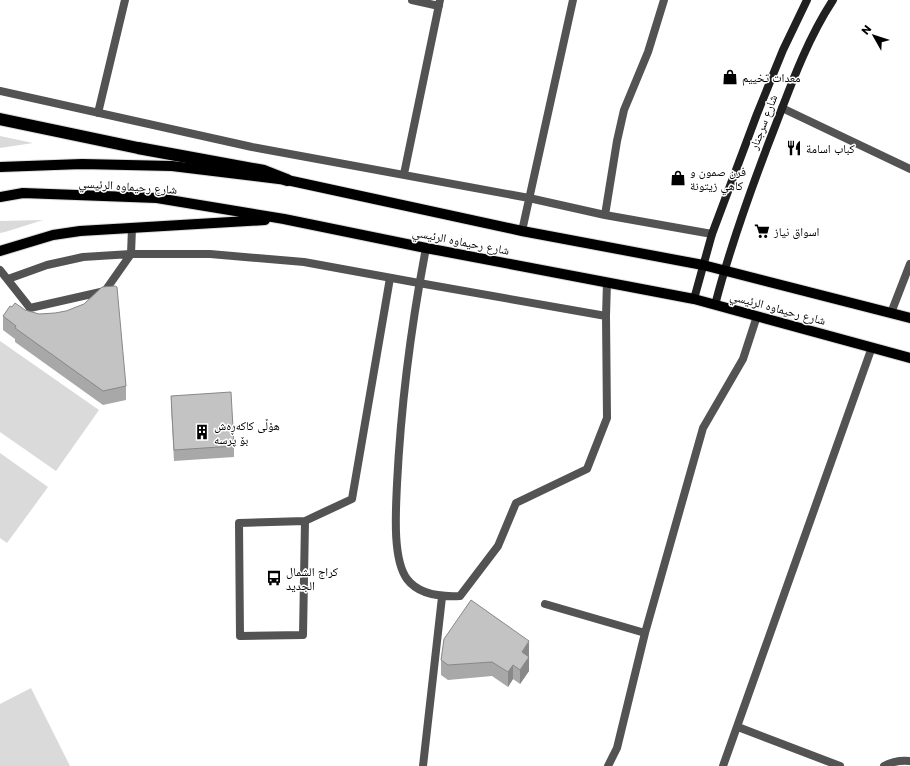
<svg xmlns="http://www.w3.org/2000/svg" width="910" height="766" font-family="Poppins,'Noto Naskh Arabic',sans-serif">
	<rect width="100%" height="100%" fill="#fff"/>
	<path fill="#dadada" d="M0,136L33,143L0,148Z
		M43,220L5,232L0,233V221Z
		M0,341L99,410L56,471L0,432Z
		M0,453L48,487L7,543L0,538Z
		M31,688L70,766H0V704Z"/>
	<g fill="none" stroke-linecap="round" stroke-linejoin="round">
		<g stroke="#dbdbdb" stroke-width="12">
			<path id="primary" d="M0,167L82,164L172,166L287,180L522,231L703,265L910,318
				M0,197L23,193L157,198L284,219L426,248L694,299L910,358
				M0,251L53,235L80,231L265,220"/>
		</g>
		<g stroke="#dbdbdb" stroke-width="14">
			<path id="highway" d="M0,119L138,148L264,171L287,180"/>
		</g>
		<path stroke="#535353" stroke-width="8" d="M0,270L30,308L105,291L131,254L132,228
			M8,279L47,265L83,257L131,254H210L304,262L419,283L606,316
			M891,313L910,264
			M305,521L239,523L240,636L303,635L305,521L352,499L390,278"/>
		<path stroke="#535353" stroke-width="8" d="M412,0L439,6
			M0,91L252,147L529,198L605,215L712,234
			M782,108L910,169
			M98,113L125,0
			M404,174L440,0
			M605,215L617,141L624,110L648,52L664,0
			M522,231L573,0
			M426,248C411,326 401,404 397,484C396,508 392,559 407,579C419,595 441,597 460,596L498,546L516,503L587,469L607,418L606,316L607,282
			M545,604L645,633
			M738,727L840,766
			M423,766L442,597
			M608,766L617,748L645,633L703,428L743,359L757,316
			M723,766L872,347
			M884,766C893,761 900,760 910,761"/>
		<path stroke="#202020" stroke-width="8" d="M694,299L712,234L757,114L783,50L807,0
			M715,305C731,243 753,183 776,124C792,82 808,38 833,0"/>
		<use href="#primary" stroke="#000" stroke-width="10"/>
		<use href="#highway" stroke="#000" stroke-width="12"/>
	</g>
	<path fill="#a8a8a8" d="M84,304L126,386V400L103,405L15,342V339L3,330V316L12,307L39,314L55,313L66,311Z
		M171,396L234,446V457L174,461L171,407Z
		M529,655V671L520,684L513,679L508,687L492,676L448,680L441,675V660Z"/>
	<path fill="#888" d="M529,641V655L522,666V652Z
		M529,657V671L520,684V670Z
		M513,665V679L508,687V672Z"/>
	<path fill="#c3c3c3" stroke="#888" d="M115,286L117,287L126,386L103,391L15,328L16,326L3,316L10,306L12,307L15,303L25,310L39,314L55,313L66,311L84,304L102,287Z
		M231,392L234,446L174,450L171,396Z
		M471,600L529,641L522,652L529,657L520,670L513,665L508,672L492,662L448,665L441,660L444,639Z"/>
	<defs>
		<g id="shop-bare" transform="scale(1.2)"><path d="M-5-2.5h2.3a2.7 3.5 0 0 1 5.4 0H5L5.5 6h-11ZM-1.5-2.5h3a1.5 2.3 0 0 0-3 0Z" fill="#000" stroke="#fff" stroke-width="2.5" paint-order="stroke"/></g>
		<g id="restaurant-bare" transform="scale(1.2)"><path d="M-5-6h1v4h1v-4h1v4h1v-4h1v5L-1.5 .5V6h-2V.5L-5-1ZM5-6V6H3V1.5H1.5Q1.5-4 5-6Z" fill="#000" stroke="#fff" stroke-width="2.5" paint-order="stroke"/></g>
		<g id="supermarket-bare" transform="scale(1.2)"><path d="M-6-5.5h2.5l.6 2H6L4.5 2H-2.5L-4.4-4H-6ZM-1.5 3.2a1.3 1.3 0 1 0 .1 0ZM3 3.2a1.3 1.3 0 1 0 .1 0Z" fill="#000" stroke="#fff" stroke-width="2.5" paint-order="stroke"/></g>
		<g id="building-bare" transform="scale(1.2)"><path d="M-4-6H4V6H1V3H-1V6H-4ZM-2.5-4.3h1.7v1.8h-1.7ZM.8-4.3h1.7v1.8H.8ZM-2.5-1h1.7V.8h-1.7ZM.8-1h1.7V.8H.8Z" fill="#000" stroke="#fff" stroke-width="2.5" paint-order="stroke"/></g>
		<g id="bus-bare" transform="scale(1.2)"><path d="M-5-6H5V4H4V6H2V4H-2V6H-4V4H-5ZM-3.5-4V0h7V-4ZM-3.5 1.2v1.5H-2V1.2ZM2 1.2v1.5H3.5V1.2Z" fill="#000" stroke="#fff" stroke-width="2.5" paint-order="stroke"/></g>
	</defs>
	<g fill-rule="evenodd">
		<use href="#shop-bare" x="730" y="77"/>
		<use href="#restaurant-bare" x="794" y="148"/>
		<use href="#shop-bare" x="678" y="178"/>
		<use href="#supermarket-bare" x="762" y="231"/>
		<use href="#building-bare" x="202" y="432"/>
		<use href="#bus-bare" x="274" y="578"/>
	</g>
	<g text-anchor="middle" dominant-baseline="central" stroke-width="3" stroke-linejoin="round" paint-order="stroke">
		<g font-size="12" fill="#000" stroke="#fff" text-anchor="start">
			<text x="742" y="77">معدات تخييم</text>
			<text x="806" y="148">كباب اسامة</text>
			<text x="690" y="171">فرن صمون و<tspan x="690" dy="14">كاهي زيتونة</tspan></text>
			<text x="774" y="231">اسواق نياز</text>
			<text x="214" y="425">هۆڵی کاکەڕەش<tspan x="214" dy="14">بۆ پرسە</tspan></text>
			<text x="286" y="571">كراج الشمال<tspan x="286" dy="14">الجديد</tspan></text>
		</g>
		<g font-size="12" fill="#000" stroke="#fff">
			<text transform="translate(763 122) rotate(-69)">شارع سرجنار</text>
			<text transform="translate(128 186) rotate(4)">شارع رحيماوه الرئيسي</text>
			<text transform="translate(461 241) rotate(11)">شارع رحيماوه الرئيسي</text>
			<text transform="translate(778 308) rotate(15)">شارع رحيماوه الرئيسي</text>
		</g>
	</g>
	<g transform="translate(874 36) rotate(309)" stroke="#ffffff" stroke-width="3" paint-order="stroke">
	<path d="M0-3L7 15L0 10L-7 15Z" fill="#000000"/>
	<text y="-6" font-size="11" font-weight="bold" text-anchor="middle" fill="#000000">N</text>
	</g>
</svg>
